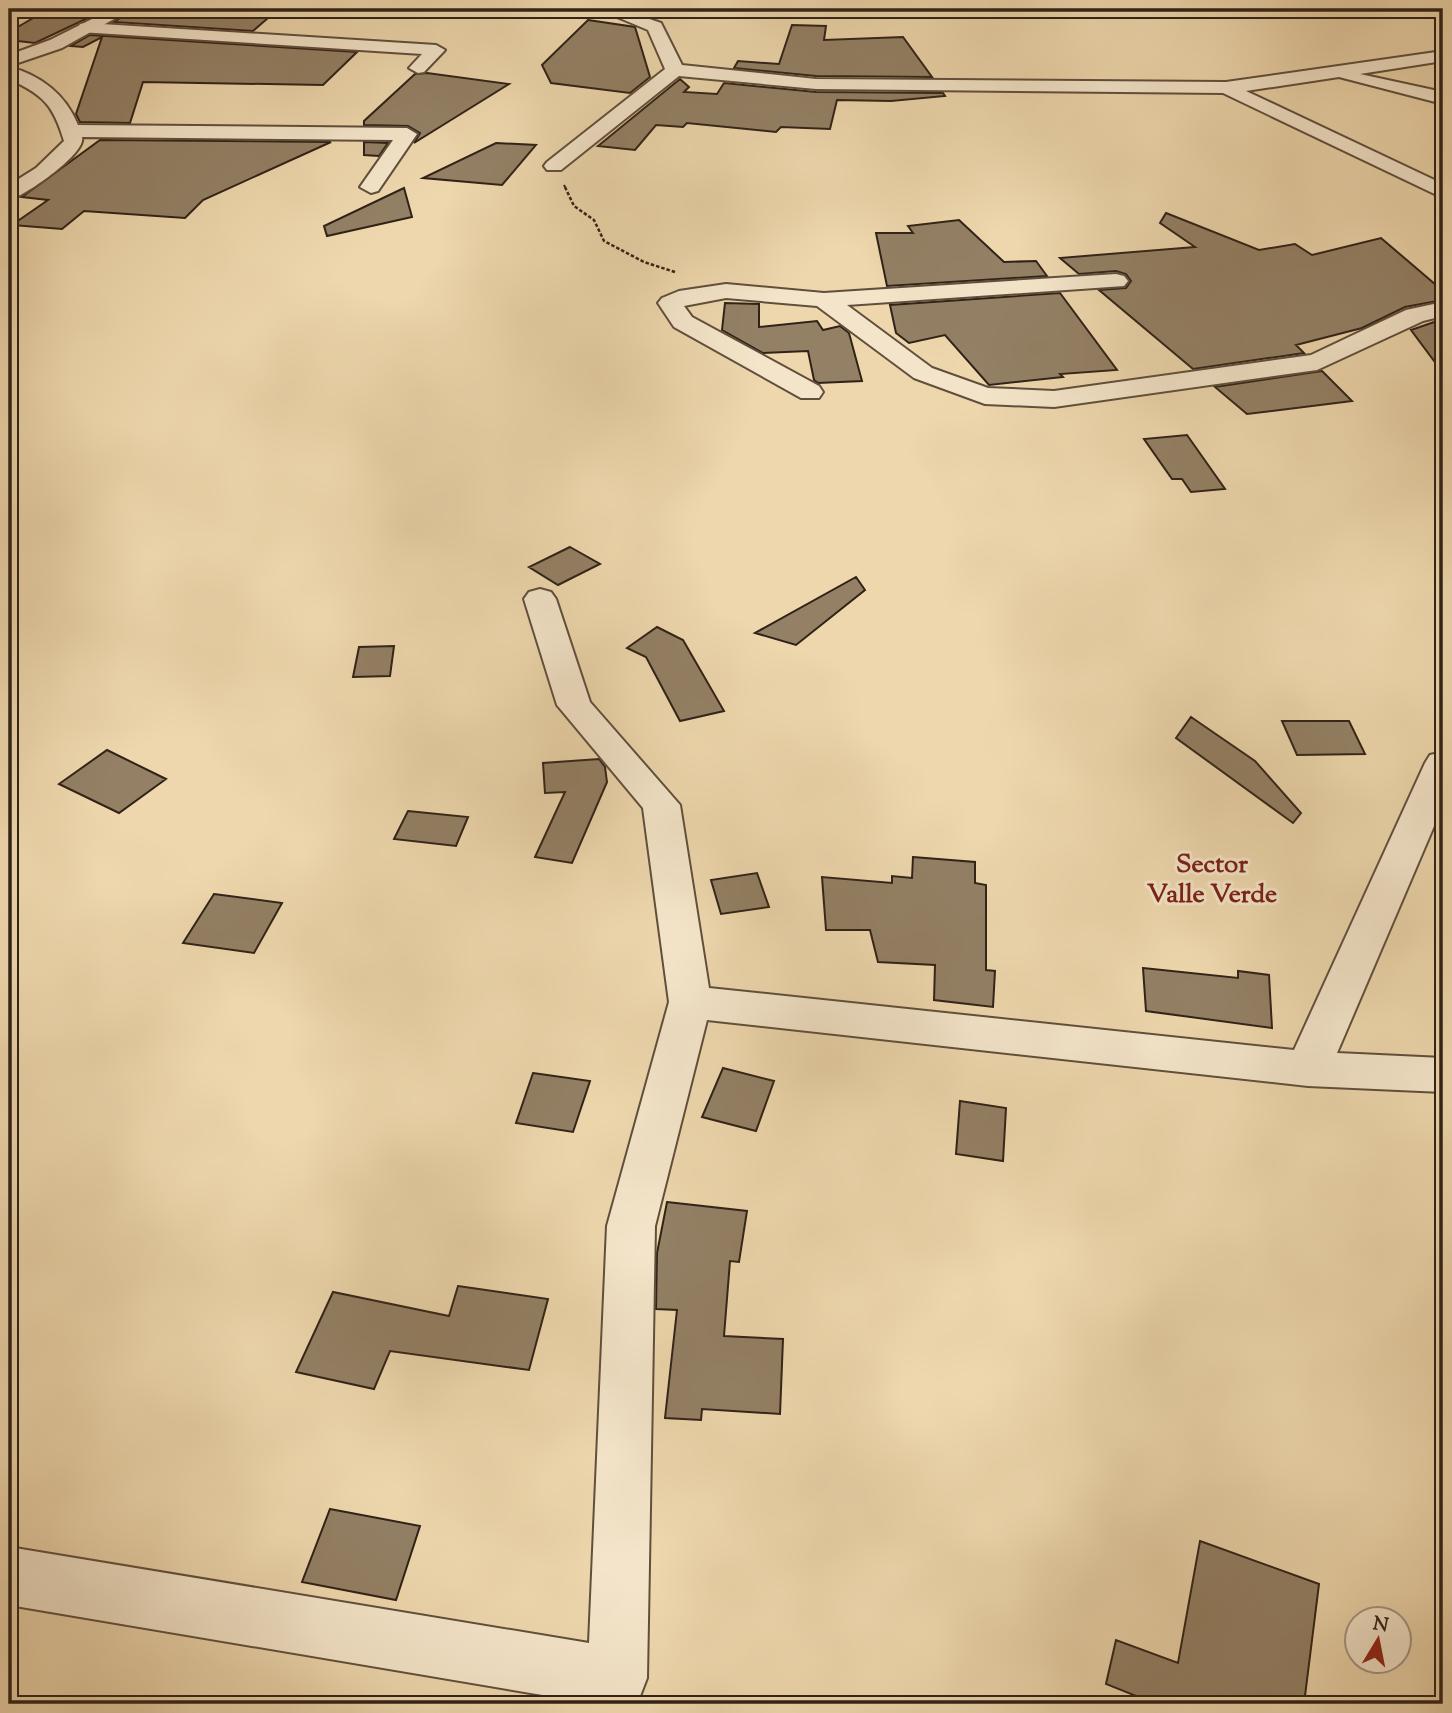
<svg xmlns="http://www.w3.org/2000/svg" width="1452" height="1713" font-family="'Sorts Mill Goudy',serif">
	<rect width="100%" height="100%" fill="#eed7ad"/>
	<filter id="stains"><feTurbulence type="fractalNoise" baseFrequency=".00286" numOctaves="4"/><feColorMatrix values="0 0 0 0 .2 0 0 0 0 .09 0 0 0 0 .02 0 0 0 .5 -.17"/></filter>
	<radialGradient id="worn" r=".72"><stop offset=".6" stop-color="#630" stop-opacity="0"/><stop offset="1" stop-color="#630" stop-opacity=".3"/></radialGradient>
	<path fill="#938065" stroke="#302218" stroke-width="2" d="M49,9H107L35,43L9,40V32Z
		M134,9H195L268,18L253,31L114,22Z
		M588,20L635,27L650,77L630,93L551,83L542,65Z
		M792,25L826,26L824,40L903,37L932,77L816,76L734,68L738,61L779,64Z
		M90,35L357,52L323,85L143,82L130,123L80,122L76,114L102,37L83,47L71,46Z
		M427,73L509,84L414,143L420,133L408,126L364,125V121L415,74Z
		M680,79L689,87L684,92L717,94L724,83L816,92L943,93L945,96L891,101L837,100L830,129L781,127L776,132L687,123L683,127L656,125L635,150L598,146Z
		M100,140L331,142L203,200L185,218L84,211L62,229L12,225L48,200L22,197Z
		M364,142L388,143L379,156L364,155Z
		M496,143L536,145L502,185L423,178Z
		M404,188L412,217L327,236L324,226Z
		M1166,213L1259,250L1295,244L1312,255L1381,238L1443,291V300L1405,307L1362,328L1296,345L1304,353L1193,369L1099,290L1126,288L1131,281L1126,274L1116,271L1079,274L1060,258L1195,247L1160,223Z
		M959,220L1004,262L1036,261L1047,276L887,286L876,233H913L908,226Z
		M1060,293L1117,370L1060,374L1063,377L989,385L945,335L909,343L896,333L890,305Z
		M725,303L759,304V327L817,321L823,330L840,326L849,333L862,381L818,383L814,380L808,351L763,353L722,330Z
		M1443,319V373L1411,330Z
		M1322,371L1352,401L1247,414L1215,387Z
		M1187,435L1225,489L1191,492L1182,479H1172L1144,439Z
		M570,547L600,564L558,585L529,567Z
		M856,577L865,590L796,645L755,633Z
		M657,627L683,640L724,711L680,721L646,657L627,648Z
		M394,646L390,676L353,677L359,647Z
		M1191,717L1255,761L1301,813L1293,823L1176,738Z
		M1282,721H1349L1365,754L1297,755Z
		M107,750L166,779L119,813L59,784Z
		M599,759L605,767L607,782L572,863L535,857L565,792L545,793L543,763Z
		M408,811L468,817L456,846L394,839Z
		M913,857L975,862V883L986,885V970L995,971L993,1007L934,1000L935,965L878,962L870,930H826L822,877L892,883V876L912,878Z
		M757,873L769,907L721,914L711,880Z
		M214,894L282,903L254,953L183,943Z
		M1143,968L1238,978V971L1269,975L1272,1028L1146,1011Z
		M723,1068L774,1081L756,1131L702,1117Z
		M533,1073L590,1081L573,1132L516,1123Z
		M960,1101L1006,1108L1003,1161L956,1154Z
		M667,1202L747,1211L739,1262L730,1261L724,1336L783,1339L780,1414L702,1409L701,1420L665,1418L677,1310L656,1309L657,1253Z
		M458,1286L548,1299L529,1370L390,1351L374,1389L296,1372L333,1292L449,1316Z
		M330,1509L420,1526L396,1600L302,1582Z
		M1200,1541L1319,1584L1304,1704H1156L1106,1684L1116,1640L1178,1663Z"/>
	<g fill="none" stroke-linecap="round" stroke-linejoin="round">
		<g stroke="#604f3d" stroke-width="4">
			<path id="minor" d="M598,9H621L661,23L682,65L816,79L1226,82L1443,51V61L1360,74L1443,92V104L1339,77L1246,91L1443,184V198L1223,93L816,89L679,76L561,170H547L544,166L547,162L665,69L648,30Z
				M86,23L436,45L445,50L424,72L418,73L409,68L422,54L80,32L78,28L80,24Z
				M9,67C41,75 66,95 78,125L407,128L417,134L378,191L371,193L360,187L393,140L82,137C87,153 25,196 9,200V185L36,168L64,141C53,104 43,95 9,79Z
				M1116,274L1124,276L1128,281L1124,286L847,305L932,368L988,388L1054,391L1311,355L1406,310L1443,302V316L1423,321L1317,370L1054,407L985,404L914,378L817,306L726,298L684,306L692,317L819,386L823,392L819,398H801L674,327L658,303L662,298L679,291L726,284L824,293Z
				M540,589L551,592L556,599L590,702L680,805L709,988L1294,1050L1425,763L1430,755L1443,752V805L1337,1053L1443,1058V1092L1308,1086L707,1020L655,1226L647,1678L637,1704H577L578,1701L9,1605V1547L589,1643L607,1226L669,1002L643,808L557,705L524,599L529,592Z"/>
		</g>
		<g stroke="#604f3d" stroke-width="4">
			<path id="tertiary" d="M112,9H132L62,48L9,66V55L50,40Z"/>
		</g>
		<path stroke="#302218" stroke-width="2" stroke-dasharray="2.5 2" stroke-linecap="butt" d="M564,185L566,189"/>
		<path stroke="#302218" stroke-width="2.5" stroke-dasharray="3.5 2" stroke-linecap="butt" d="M565,187L574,206L594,220L604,241L644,262L675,272"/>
		<use href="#minor" fill="#f4e5ca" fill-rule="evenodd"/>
		<use href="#tertiary" fill="#f4e5ca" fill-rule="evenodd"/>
	</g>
	<g text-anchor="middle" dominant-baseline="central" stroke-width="6" stroke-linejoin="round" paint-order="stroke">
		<g font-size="26" font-weight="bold" fill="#7a1f14" stroke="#f4e5ca">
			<text x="1212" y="865">Sector<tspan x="1212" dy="30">Valle Verde</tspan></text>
		</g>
	</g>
	<rect width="1452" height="1713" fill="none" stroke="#eed7ad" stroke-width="35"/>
	<rect x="10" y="10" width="1431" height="1692" fill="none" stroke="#302218" stroke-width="3.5"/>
	<rect x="18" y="18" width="1417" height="1678" fill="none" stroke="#302218" stroke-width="2"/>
	<g transform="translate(1378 1640) rotate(10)"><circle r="33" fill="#f4e5ca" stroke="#a69783" stroke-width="2"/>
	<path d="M0-5L12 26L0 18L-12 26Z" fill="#8f2418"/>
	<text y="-10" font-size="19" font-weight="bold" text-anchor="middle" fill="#302218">N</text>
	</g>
	<rect width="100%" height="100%" filter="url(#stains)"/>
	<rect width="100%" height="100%" fill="url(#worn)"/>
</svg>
